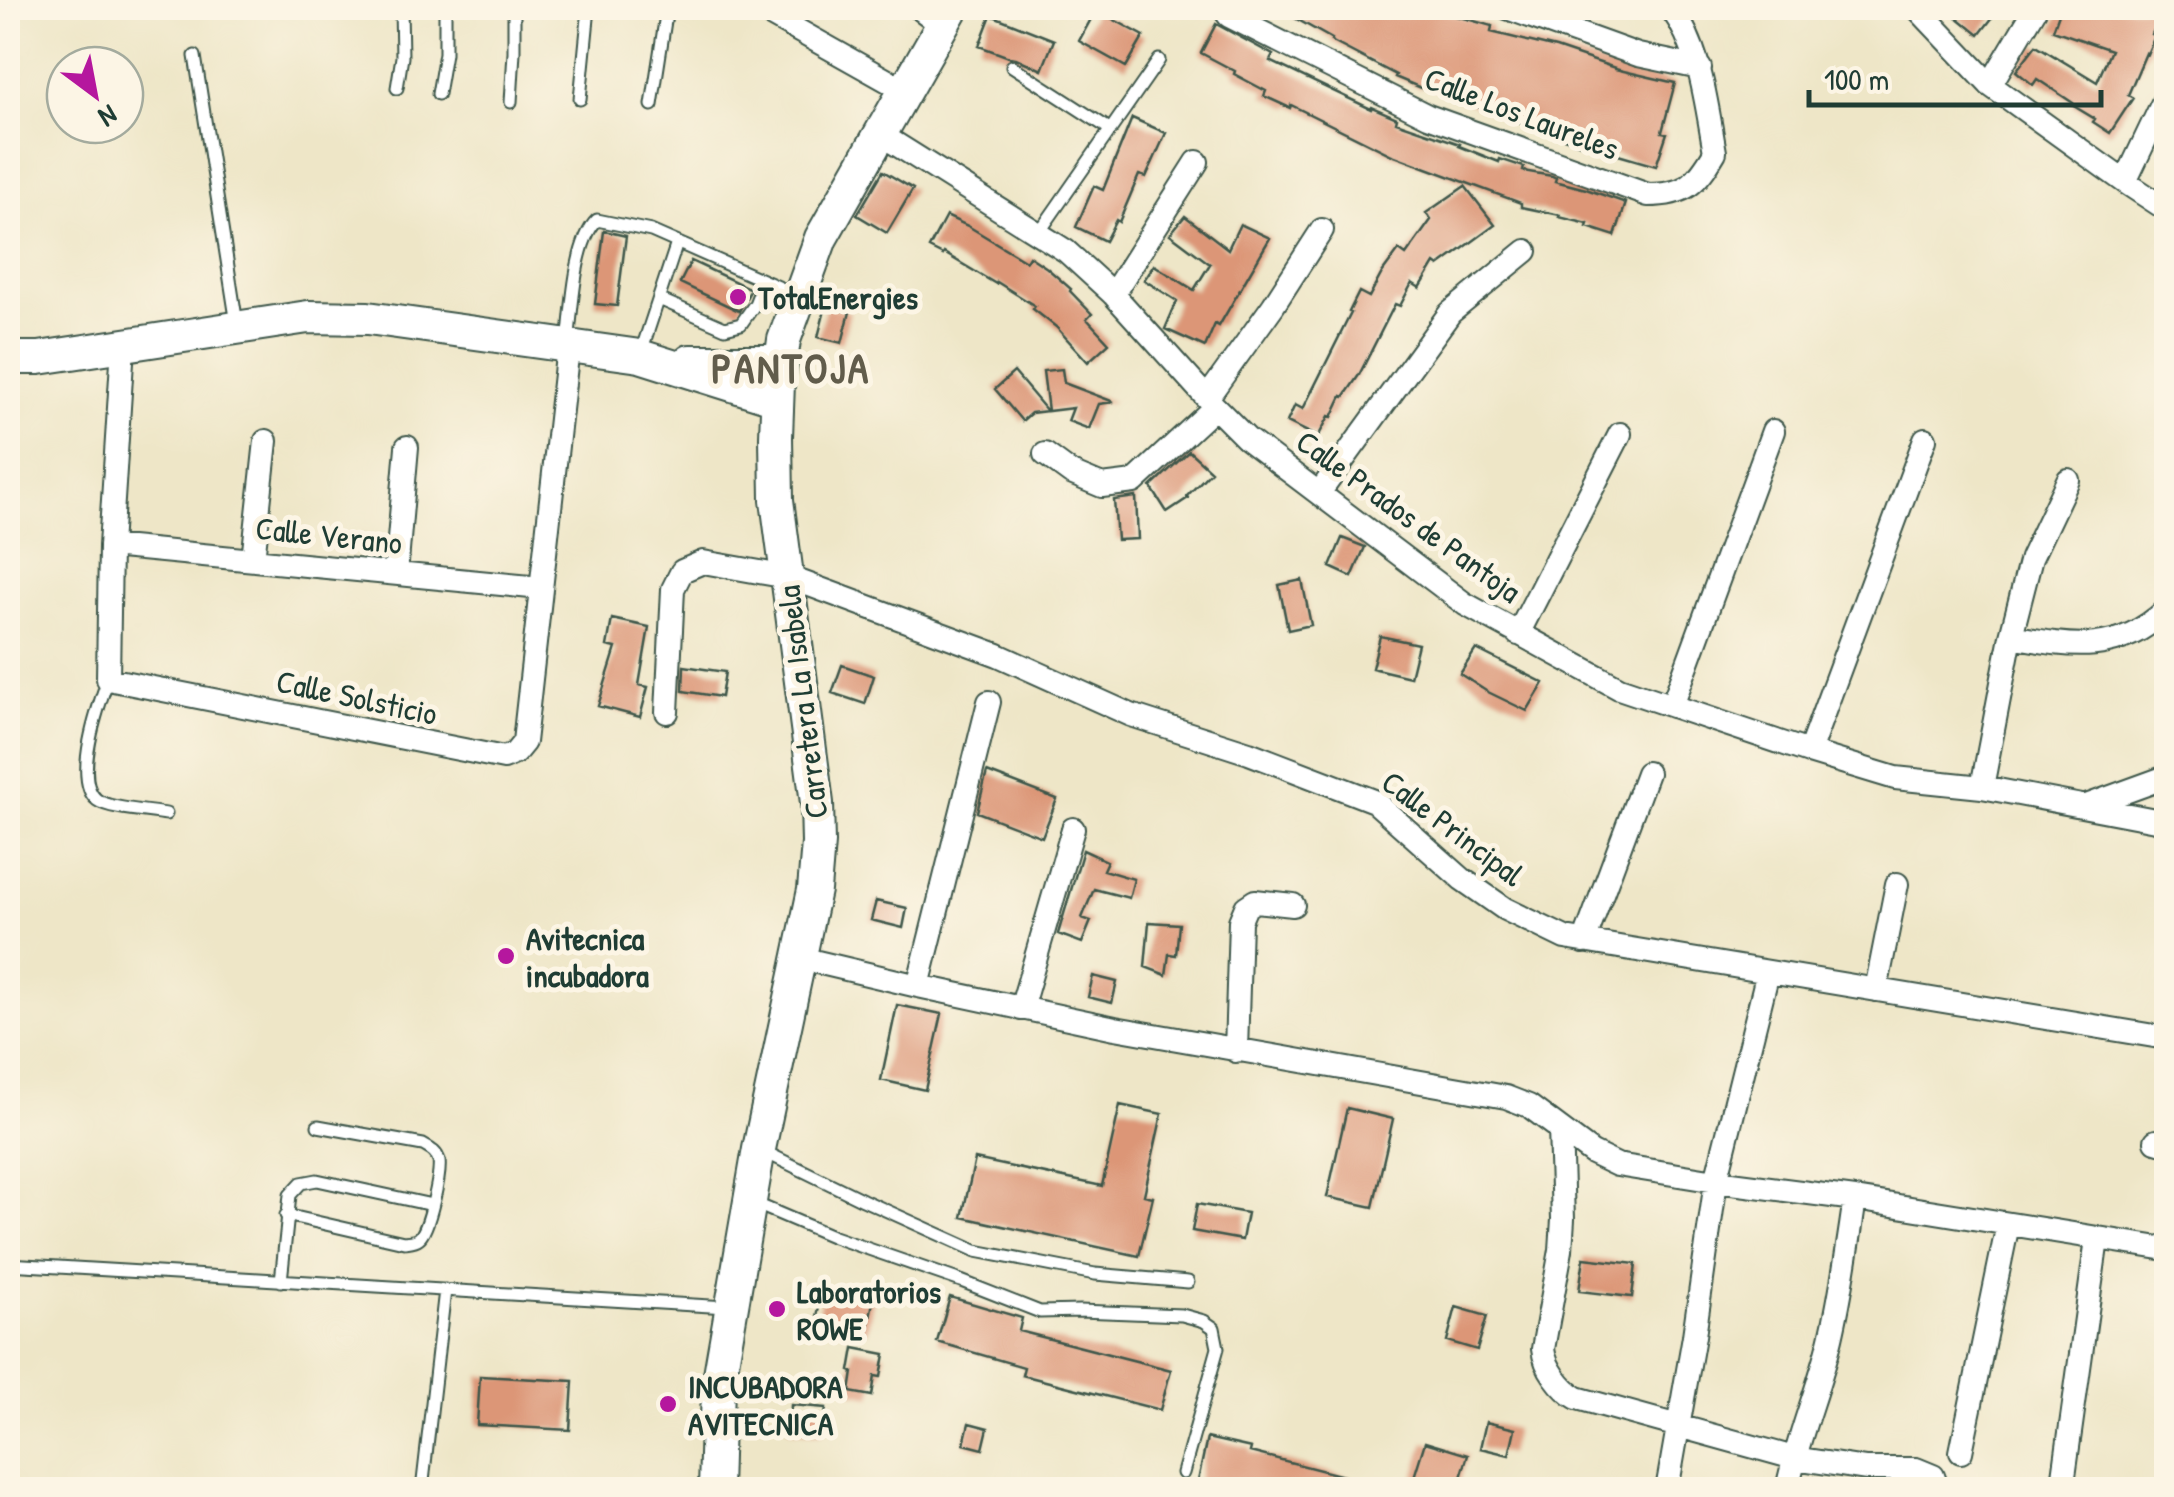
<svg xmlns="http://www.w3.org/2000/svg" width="2174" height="1497" font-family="'Patrick Hand',sans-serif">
	<rect width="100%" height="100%" fill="#fcf5e5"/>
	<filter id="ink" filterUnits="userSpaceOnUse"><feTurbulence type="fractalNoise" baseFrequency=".01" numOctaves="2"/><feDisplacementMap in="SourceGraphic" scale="20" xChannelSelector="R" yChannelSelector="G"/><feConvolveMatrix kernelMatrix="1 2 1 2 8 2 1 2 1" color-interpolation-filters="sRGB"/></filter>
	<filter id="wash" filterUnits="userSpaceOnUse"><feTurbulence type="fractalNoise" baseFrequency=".0048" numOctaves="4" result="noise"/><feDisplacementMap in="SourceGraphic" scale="40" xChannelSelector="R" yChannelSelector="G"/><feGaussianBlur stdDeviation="2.25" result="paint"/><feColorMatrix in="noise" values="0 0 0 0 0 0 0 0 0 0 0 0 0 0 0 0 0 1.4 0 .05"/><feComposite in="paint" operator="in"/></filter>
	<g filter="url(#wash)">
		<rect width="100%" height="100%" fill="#eee6c7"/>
		<g id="blocks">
			<path fill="#dc9677" d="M1277,8H1427L1492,26L1491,32L1556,48L1615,68V69L1675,83L1662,132L1667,133L1656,166L1587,146L1500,116L1423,84L1421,88L1395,77L1396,75L1331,41L1332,39Z
				M1964,8H1990L1987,14L1993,17L1979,35L1957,17Z
				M2061,8H2165L2152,34L2155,36L2147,54L2146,53L2128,95L2133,98L2110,133L2093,122L2095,119L2072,105L2073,103L2037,79L2033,85L2016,71L2036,45L2097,82L2111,50L2053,30Z
				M1096,10L1144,36L1126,67L1079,41Z
				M991,15L1054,40L1042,70L1016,58L1009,57L979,46Z
				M1216,24L1273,55L1270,61L1371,109L1372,107L1397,118L1396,122L1460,144L1459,146L1499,162L1500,159L1524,167L1523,171L1552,176L1556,178L1555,181L1586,189L1626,203L1615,236L1587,227L1588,224L1559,217L1560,215L1521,207V203L1392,155L1291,105L1290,108L1264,96L1266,91L1234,74L1235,71L1201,53Z
				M1132,118L1166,133L1146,177L1139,175L1119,222L1116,220L1105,241L1076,227L1094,186L1103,190Z
				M883,171L913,189L887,233L857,215Z
				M1465,186L1495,225L1439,266L1435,263L1420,288L1412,283L1400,306L1395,304L1359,375L1344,397L1342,396L1332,417L1329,416L1318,437L1287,422L1295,405L1303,409L1351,313L1349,312L1359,292L1369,297L1382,273L1399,250L1406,255L1431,220L1426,213Z
				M946,216L968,226L1026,261L1029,256L1047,268L1071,289L1070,291L1092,314L1087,319L1109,343L1088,362L1056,327L1033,309L1035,306L997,282L996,284L944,253L943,255L929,248Z
				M1185,216L1228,249L1240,224L1270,238L1219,326L1215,324L1205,347L1165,329L1177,301L1144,280L1154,265L1194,290L1210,264L1170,234Z
				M604,231L626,236L617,306L595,304Z
				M691,261L751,289L739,311L680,283Z
				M826,306L850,312L842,343L818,337Z
				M1062,369L1064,383L1114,402L1099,404L1089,429L1068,421L1073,408L1048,411L1043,371Z
				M1014,372L1047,411L1031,413L1022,421L995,389Z
				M1189,451L1211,471L1187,496L1188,498L1167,512L1151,487Z
				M1136,497L1138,539L1117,540L1114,500Z
				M1342,538L1365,547L1352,577L1330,567Z
				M1302,580L1311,625L1288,630L1279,585Z
				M612,619L649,627L639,685L648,687L640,717L598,706L616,648L607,646Z
				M1380,636L1418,644L1410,677L1372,668Z
				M1476,649L1544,683L1527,711L1486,691L1460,674Z
				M842,665L874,676L865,704L832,693Z
				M684,666L725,672L721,697L683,691Z
				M987,772L1057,799L1042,837L977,812Z
				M1083,850L1107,861L1103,870L1134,879L1129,898L1094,889L1082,918L1091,921L1082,943L1058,934Z
				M876,901L907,908L903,928L871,920Z
				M1149,922L1179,924L1176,955L1169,954L1166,975L1145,967Z
				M1093,976L1117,982L1112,1003L1088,997Z
				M897,1005L942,1014L925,1090L881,1080Z
				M1120,1105L1162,1114L1144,1195L1153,1197L1139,1256L962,1217L975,1159L1102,1186Z
				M1347,1108L1393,1119L1373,1207L1327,1197Z
				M1197,1204L1247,1213L1242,1240L1192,1231Z
				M1584,1258L1636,1264L1632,1297L1579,1291Z
				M823,1287L874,1297L867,1332L816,1322Z
				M950,1297L1022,1318L1019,1331L1171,1370L1160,1410L1022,1375L1024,1367L937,1342Z
				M1456,1307L1487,1316L1477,1350L1447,1341Z
				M854,1348L885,1354L881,1377L875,1376L872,1396L850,1392L853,1372L850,1371Z
				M480,1376L573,1381L570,1430L477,1425Z
				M791,1405L826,1408L823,1433L789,1430Z
				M1486,1422L1515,1429L1509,1455L1480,1448Z
				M969,1423L988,1428L983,1449L964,1444Z
				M1207,1438L1251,1448L1250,1452L1375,1484L1374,1490H1236L1198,1481Z
				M1425,1442L1468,1455L1457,1490H1410Z"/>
		</g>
	</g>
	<g filter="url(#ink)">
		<use href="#blocks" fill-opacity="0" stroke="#3e564a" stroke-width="2.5"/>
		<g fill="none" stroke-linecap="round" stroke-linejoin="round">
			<g stroke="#3e564a" stroke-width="15">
				<path id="lane" d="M195,56L237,324
					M1012,66L1111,130
					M397,88L402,57L401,8
					M438,94L445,53V8
					M580,99L589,8
					M511,102L514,52V8
					M652,105L667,8
					M1038,234L1159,60
					M659,299L725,328L741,324L755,304L764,281
					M568,344C572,312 574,242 597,220L651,231L799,296
					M641,352L677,243
					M108,679C99,704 72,780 97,800C109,809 150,811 166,814
					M763,1151L863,1200L976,1251L1095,1274L1188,1282
					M754,1203L834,1237L961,1281L1040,1312L1080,1311L1182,1315L1204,1321L1214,1328L1218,1348L1183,1473
					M286,1215L404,1242C409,1241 414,1242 419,1238C429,1230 441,1174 439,1161C437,1152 430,1149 423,1145L318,1126
					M8,1264L727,1307
					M281,1281L290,1195L301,1183L317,1180L432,1205
					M422,1490L445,1290"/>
			</g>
			<g stroke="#3e564a" stroke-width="26">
				<path id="street" d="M758,8L904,90
					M919,8L942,25
					M1223,8L1229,16L1428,116L1648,195C1686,195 1696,184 1715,152C1706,103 1701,49 1671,8
					M1507,8L1638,55L1700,68
					M1917,8L1990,85L2125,182L2166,209
					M1990,85L2036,8
					M880,134L1066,251L1113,294L1215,407L1247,439L1465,604L1619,688L1809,752L1895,778L1982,787L2166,822
					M2125,182L2166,96
					M1113,294L1197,162
					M123,346L110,546L108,679L504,758L515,753L524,742L568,347
					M1207,398L1273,306L1322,230
					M1045,454L1071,473L1102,486L1134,482L1215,407
					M1319,493L1450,313L1526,251
					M110,546L541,588
					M253,560L266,441
					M396,574L407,447
					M1518,634L1620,434
					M2011,636C2072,647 2117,656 2166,610
					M1672,706L1773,431
					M667,712L673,589L682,571L703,562L788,577L998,655L1131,715L1249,753L1374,801L1462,879L1505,909L1565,938L2166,1038
					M1809,752L1925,439
					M1982,787L2011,636L2031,558L2068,480
					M2089,805L2166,777
					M1584,942L1647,773
					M800,958L918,986L1115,1028L1506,1097L1529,1106L1592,1153L1617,1165L1716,1181L1855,1199L2166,1249
					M918,986L989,702
					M1876,990L1897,884
					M1021,1009L1073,829
					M1236,1051L1240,921L1246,907L1255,901L1293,905
					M1560,1129L1563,1219L1561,1250L1543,1349C1545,1367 1561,1389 1577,1398L1794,1458L1866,1469H1916L1933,1476L1938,1490
					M2156,1141L2166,1144
					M1961,1452L2008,1224
					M1667,1490L1694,1336L1716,1181L1768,972
					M1787,1490C1797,1438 1819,1389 1831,1338C1842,1292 1848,1245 1855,1199
					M2062,1490L2097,1239"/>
			</g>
			<g stroke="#3e564a" stroke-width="36">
				<path id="secondary" d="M8,358H39L308,317L368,318L640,356L777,399
					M690,361H781
					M715,1490L718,1386L759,1149L814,890L818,843L817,803L777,500L776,437L778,383L784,340L821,238L952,8"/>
			</g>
			<use href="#lane" stroke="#fff" stroke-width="11"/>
			<use href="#street" stroke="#fff" stroke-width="22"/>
			<use href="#secondary" stroke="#fff" stroke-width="32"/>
		</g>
	</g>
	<g fill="#b5179e" stroke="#fcf5e5" stroke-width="4">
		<circle cx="738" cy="297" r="10"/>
		<circle cx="506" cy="956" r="10"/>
		<circle cx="777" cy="1309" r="10"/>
		<circle cx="668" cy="1404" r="10"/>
	</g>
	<g text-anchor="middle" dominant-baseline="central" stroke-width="10" stroke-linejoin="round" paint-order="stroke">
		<g font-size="32" fill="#1f3d34" stroke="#fcf5e5">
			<text transform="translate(1522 113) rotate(21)">Calle Los Laureles</text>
			<text transform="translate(1409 516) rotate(36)">Calle Prados de Pantoja</text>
			<text transform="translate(329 535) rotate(6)">Calle Verano</text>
			<text transform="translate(357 697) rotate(12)">Calle Solsticio</text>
			<text transform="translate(802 702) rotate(-97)">Carretera La Isabela</text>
			<text transform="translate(1453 828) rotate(37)">Calle Principal</text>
		</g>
		<g font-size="32" font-weight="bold" fill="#1f3d34" stroke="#fcf5e5" text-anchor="start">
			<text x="758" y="297">TotalEnergies</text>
			<text x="526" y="938">Avitecnica<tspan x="526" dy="37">incubadora</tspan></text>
			<text x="797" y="1291">Laboratorios<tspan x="797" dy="37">ROWE</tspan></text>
			<text x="688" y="1386">INCUBADORA<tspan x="688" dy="37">AVITECNICA</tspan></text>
		</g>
		<g font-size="42" font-weight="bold" letter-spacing="2.5" fill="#615c4b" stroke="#fcf5e5">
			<text x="791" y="367">PANTOJA</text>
		</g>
	</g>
	<rect width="2174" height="1497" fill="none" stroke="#fcf5e5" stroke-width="40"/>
	<g transform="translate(95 95) rotate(148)"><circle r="48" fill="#fcf5e5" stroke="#a4ab9e" stroke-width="2.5"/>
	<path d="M0-8L18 38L0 25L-18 38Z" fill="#b5179e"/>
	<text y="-15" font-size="28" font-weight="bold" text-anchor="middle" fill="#1f3d34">N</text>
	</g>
	<path d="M1809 90v15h292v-15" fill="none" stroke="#1f3d34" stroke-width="5"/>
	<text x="1824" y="90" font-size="30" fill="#1f3d34" stroke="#fcf5e5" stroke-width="8" paint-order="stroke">100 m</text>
</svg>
